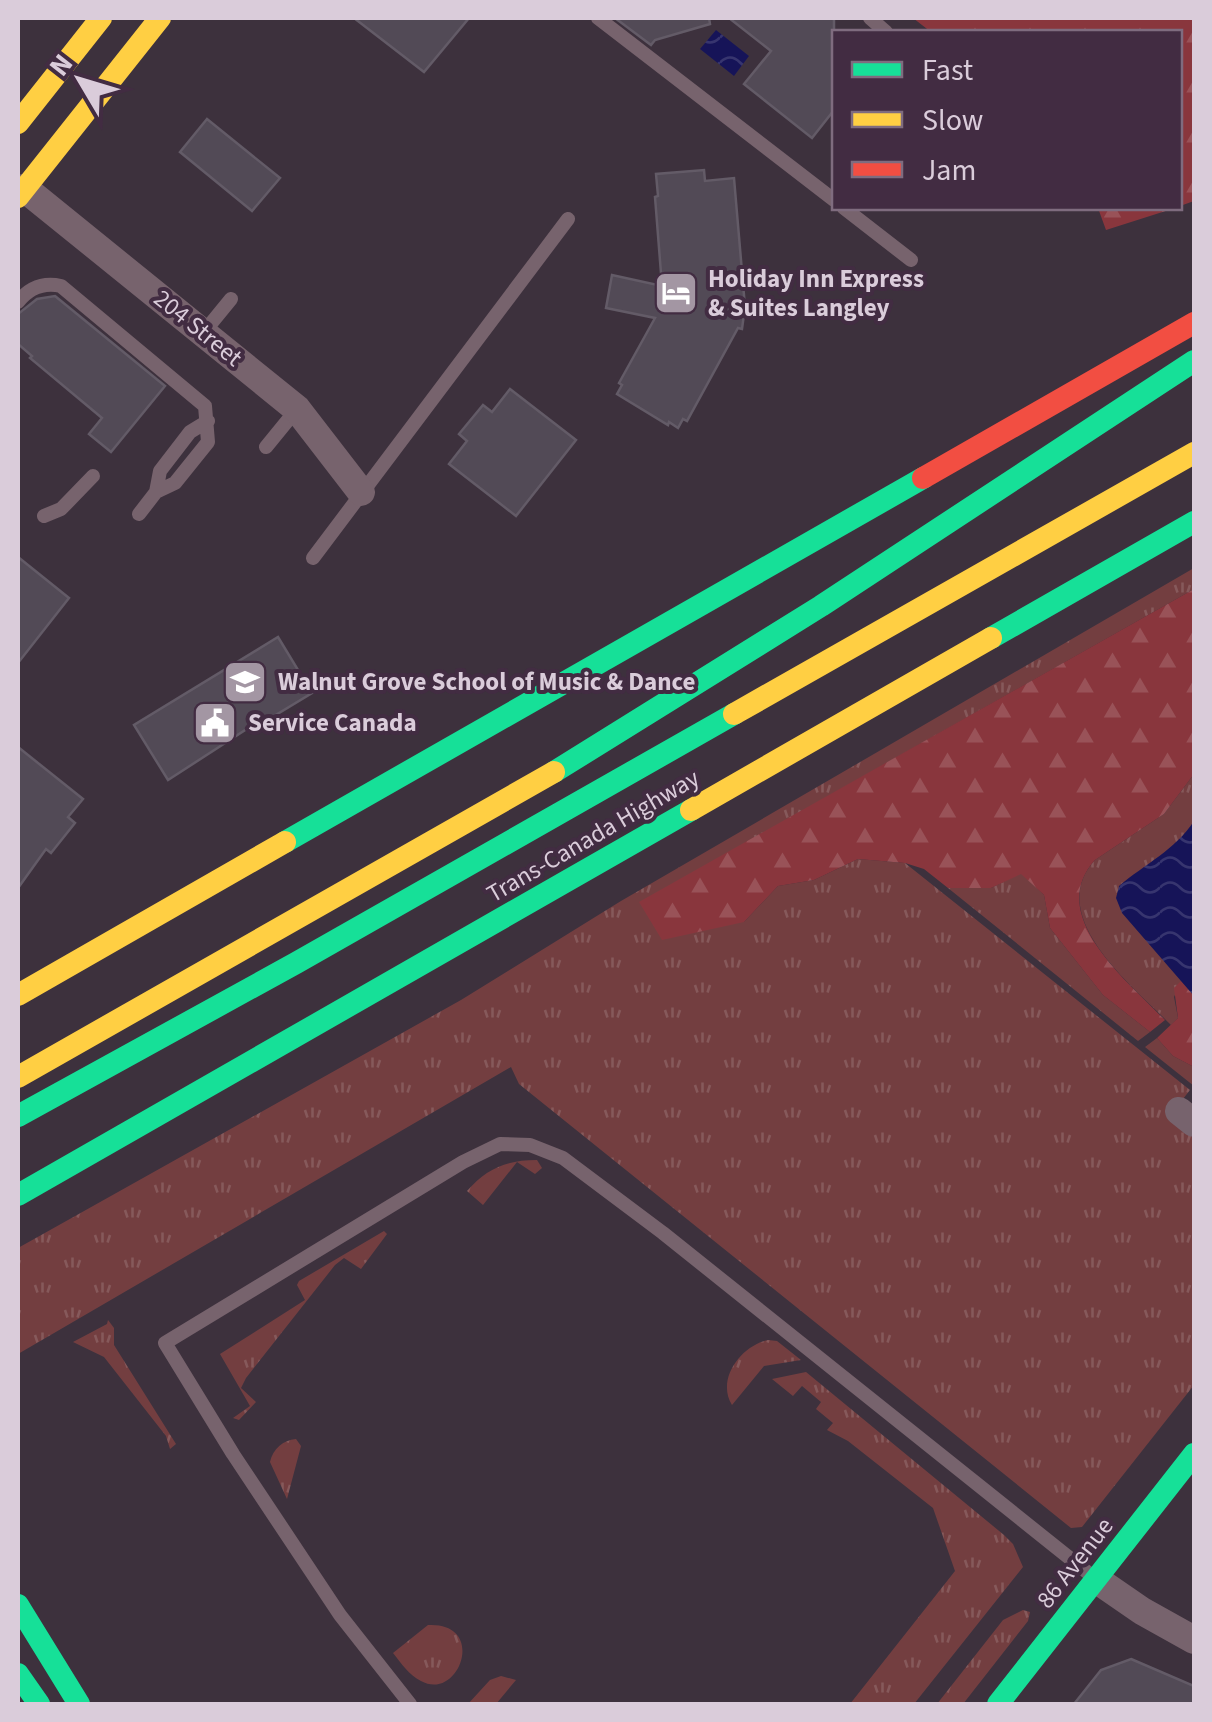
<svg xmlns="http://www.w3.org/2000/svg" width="1212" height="1722" font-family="'Source Sans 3',sans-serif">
	<defs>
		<pattern id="grass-tufts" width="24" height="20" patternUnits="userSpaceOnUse" patternTransform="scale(2.5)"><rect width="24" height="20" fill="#733e40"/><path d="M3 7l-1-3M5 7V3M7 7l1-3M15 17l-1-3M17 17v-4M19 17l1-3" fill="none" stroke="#86595b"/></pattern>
		<pattern id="forest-firs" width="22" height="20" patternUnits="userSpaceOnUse" patternTransform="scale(2.5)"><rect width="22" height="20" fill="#89363d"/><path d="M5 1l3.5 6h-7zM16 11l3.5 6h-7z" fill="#995258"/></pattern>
		<pattern id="water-waves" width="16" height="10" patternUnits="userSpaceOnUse" patternTransform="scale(2.5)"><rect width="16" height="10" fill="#161458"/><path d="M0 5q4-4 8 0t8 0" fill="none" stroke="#37356f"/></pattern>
	</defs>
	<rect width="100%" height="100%" fill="#3d313d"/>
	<path fill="url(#grass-tufts)" d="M1194,568V589L823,799L744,922L778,886L814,880L858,859L905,863L1190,1090L1168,1118L1194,1138V1385L1082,1527L1071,1528L519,1084L511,1067L18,1354V1248L461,1000L621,901Z
		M1194,774V996L1182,980L1174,997L1178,1018L1171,1025C1135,988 1043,917 1095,860L1164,814Z
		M1021,873L1044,895L1050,928L1103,995L1150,1032L1138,1041L948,888H991Z
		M1157,1038L1173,1056L1194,1067V1086L1145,1047Z
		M537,1160L542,1168L535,1174L517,1162L483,1205L467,1191C487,1168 507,1160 537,1160Z
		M384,1231L387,1234L361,1269L344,1258L335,1265L246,1378L241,1388L256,1402L239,1420L233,1418L250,1406L220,1354L305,1300L297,1285L299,1281Z
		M108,1320L114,1328V1345L176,1444L170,1449L166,1436L104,1357L73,1342L107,1324Z
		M768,1340L777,1341L801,1360L764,1366L732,1405C716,1379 741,1346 768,1340Z
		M806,1372L1004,1535L1013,1544L1023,1567L914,1704H850L955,1571L933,1508L848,1441L827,1430L833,1423L816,1409L821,1402L802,1386L793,1396L772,1379Z
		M296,1439L301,1446L287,1499L270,1462C273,1449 283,1440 296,1439Z
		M1023,1610L1030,1612L1028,1621L963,1704H937L1003,1620Z
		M428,1625C488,1622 459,1702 421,1681C409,1675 401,1663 393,1653Z
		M501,1676L516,1680L496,1704H468L490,1680Z"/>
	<path fill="url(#forest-firs)" d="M913,18H1194V201L1180,206V32H931Z
		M1098,208H1175L1106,230Z
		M1194,589V774L1164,814L1095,860C1044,916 1130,983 1165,1020L1150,1032L1103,995L1050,928L1044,895L1021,874L991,888H948L924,869L905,863L858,859L814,880L778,886L744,922L662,940L639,902Z
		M1182,980L1194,996V1067L1173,1056L1157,1038L1178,1018L1174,988Z"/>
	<path fill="url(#water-waves)" d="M716,30L749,56L734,76L700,49Z
		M1194,821V996L1122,913L1116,898L1119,886C1145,864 1175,850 1194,821Z"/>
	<path fill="#524a56" stroke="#635b67" stroke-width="2.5" d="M354,18H469L424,72Z
		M615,18H709L710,24L655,40L651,45Z
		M729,18H834V110L812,138L744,84L771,51Z
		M207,119L280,178L252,211L180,152Z
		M704,170L705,181L734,178L745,307L742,329L738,328L687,421L683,419L678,428L669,422L668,425L617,394L622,385L619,383L655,318L606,308L612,275L662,286L655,197L658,196L656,174Z
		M55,296L165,386L111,452L89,434L102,418L30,358L32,356L18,344V314L37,299Z
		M510,389L576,440L516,516L449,464L467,441L459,434L483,405L492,412Z
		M18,557L69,598L18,663Z
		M278,637L312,693L269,719L267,716L168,780L134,725Z
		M18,747L83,799L68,817L75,823L51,853L46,849L18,888Z
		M1131,1659L1194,1686V1704H1074L1101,1670Z"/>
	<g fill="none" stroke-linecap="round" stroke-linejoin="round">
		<path stroke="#77636d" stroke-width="14" d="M598,18L834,200
			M870,18L886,32
			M844,208L911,260
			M18,302C29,288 43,282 61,286L205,406L208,442L175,483L156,492
			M204,332L231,299
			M266,447L297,409
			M139,514L156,492L160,471L190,432L208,421
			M44,516L61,509L93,476
			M313,558L568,219
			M410,1704L340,1615L233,1454L165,1343L463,1162L500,1144L530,1145L563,1158L663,1233L1092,1576"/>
		<path stroke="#77636d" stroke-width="28" d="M24,188L297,409L361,492
			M1179,1111L1194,1123
			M1097,1580L1142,1611L1194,1640"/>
		<path stroke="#16e098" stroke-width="22" d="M991,638L1194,522
			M554,772L821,606L1194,361
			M285,842L923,478
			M18,1116L296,963L734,714
			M18,1195L691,810
			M18,1605L79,1704
			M18,1674L39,1704
			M998,1704L1194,1454"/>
		<path stroke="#ffcf43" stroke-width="22" d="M18,123L101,18
			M18,197L160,18
			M734,714L1194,453
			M691,810L991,638
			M18,995L285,842
			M18,1077L554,772"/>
		<path stroke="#f24e42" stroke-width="22" d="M923,478L1194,323"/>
	</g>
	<defs>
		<g id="hotel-square" transform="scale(2.25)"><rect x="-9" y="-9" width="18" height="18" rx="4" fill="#a396a3" stroke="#422c42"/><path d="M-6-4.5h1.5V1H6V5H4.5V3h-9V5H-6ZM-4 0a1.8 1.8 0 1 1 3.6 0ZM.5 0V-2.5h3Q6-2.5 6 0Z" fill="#fff"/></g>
		<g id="school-square" transform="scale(2.25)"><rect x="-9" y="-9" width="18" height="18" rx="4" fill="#a396a3" stroke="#422c42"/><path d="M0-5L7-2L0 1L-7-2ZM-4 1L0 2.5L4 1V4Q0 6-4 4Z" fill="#fff"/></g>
		<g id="civic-square" transform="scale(2.25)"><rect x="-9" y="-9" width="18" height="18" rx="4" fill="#a396a3" stroke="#422c42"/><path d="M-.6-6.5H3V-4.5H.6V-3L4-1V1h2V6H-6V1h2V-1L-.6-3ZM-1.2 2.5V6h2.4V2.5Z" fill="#fff"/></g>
	</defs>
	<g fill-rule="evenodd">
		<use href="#hotel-square" x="676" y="293"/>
		<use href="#school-square" x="245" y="682"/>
		<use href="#civic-square" x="215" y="723"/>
	</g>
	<g text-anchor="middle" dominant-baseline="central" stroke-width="8" stroke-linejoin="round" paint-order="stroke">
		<g font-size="25" font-weight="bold" fill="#daccda" stroke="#422c42" text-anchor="start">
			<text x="708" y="279">Holiday Inn Express<tspan x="708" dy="29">&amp; Suites Langley</tspan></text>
			<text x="278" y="682">Walnut Grove School of Music &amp; Dance</text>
			<text x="248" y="723">Service Canada</text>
		</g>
		<g font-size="25" fill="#daccda" stroke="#422c42">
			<text transform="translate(198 328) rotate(39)">204 Street</text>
			<text transform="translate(593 836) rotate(-30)">Trans-Canada Highway</text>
			<text transform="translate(1075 1563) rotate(-52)">86 Avenue</text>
		</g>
	</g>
	<rect width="1212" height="1722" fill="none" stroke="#daccda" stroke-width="40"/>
	<rect x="832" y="30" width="350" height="180" fill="#422c42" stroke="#7f6c7f" stroke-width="2.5"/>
	<rect x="852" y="62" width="50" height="15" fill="#16e098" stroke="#7f6c7f" stroke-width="2.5"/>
	<text x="922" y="80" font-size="30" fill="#daccda">Fast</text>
	<rect x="852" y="112" width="50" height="15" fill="#ffcf43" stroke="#7f6c7f" stroke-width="2.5"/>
	<text x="922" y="130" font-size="30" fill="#daccda">Slow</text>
	<rect x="852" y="162" width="50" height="15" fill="#f24e42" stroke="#7f6c7f" stroke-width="2.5"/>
	<text x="922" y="180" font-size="30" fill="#daccda">Jam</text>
	<g transform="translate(80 80) rotate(308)" stroke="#422c42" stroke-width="8" paint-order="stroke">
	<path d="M0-8L18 38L0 25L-18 38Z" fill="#daccda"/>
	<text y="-15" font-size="28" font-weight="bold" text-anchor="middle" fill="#daccda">N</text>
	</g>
</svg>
